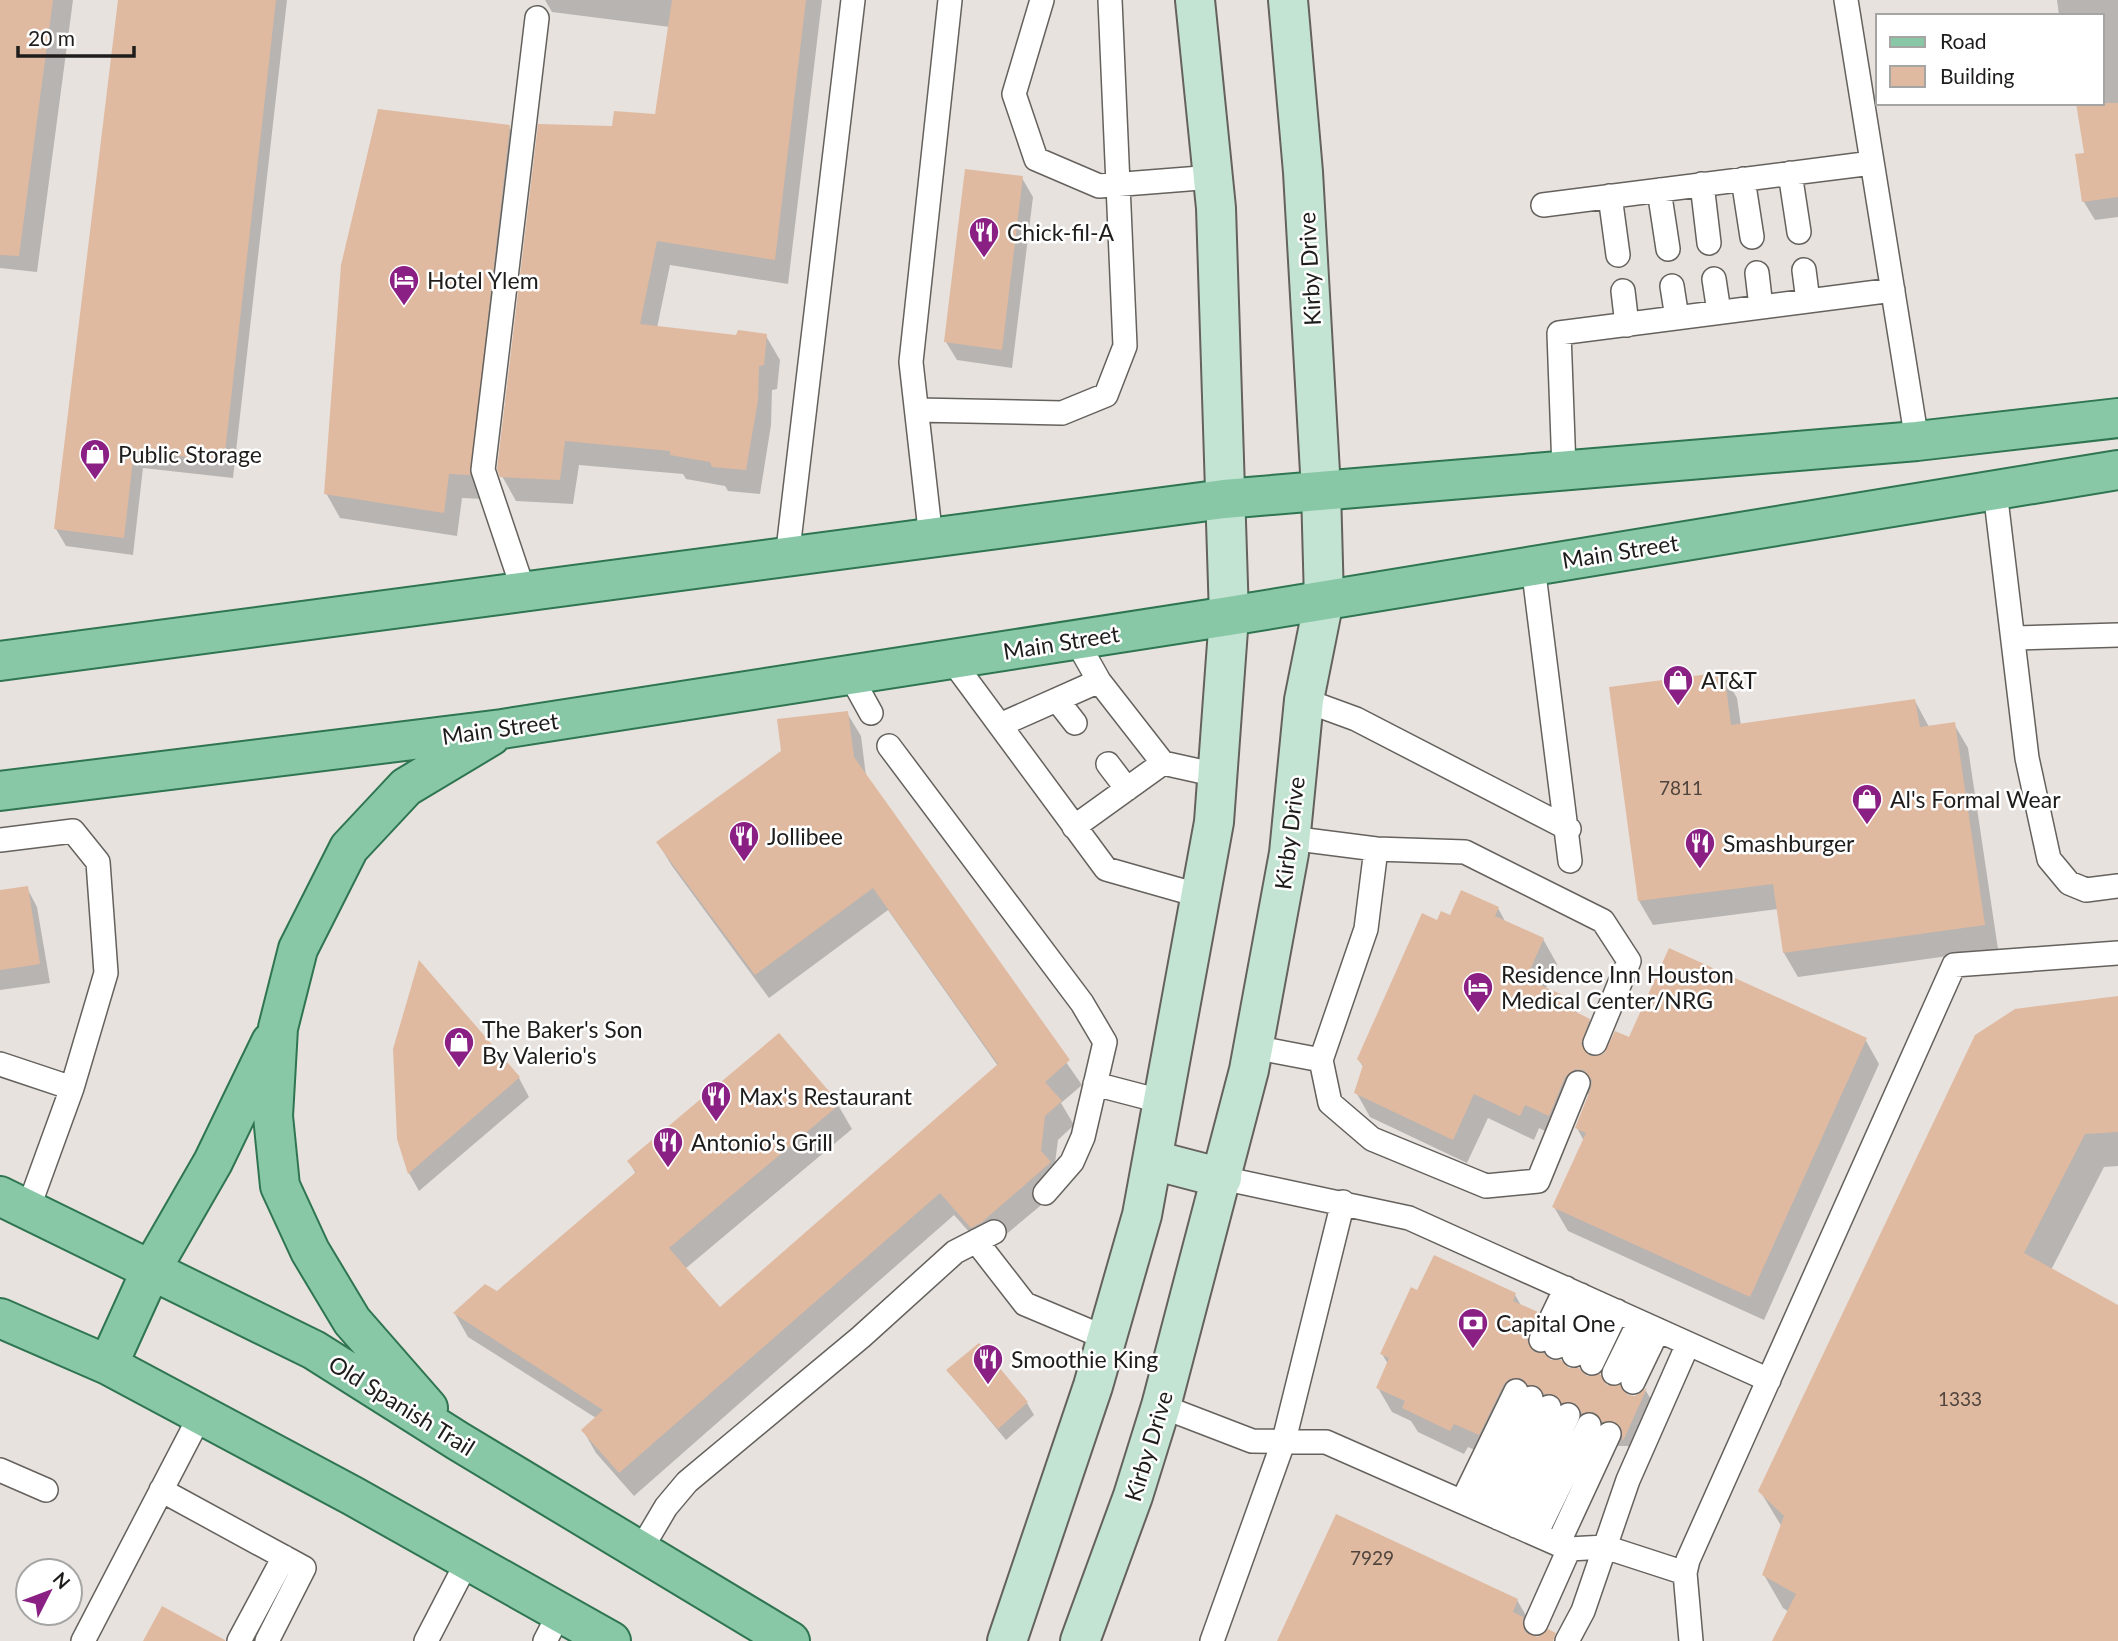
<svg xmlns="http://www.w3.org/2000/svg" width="2118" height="1641" font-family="Lato,sans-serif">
	<rect width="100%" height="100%" fill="#e7e2de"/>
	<path fill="#0003" d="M0,0H73L37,272L0,268Z
		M119,0H287L233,478L143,468L133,555L66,546L56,529Z
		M545,0H822L788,284L670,265L657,328L737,337L766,336L780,360L777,389L772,390L771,425L760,494L728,491L725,486L686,479L683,474L579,465L573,504L516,501L502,476L614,128L657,116L670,27L552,12Z
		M2057,0H2118V217L2095,220L2084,202L2086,154L2102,103V16H2056L2059,15Z
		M509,127L523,151L483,499L462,498L457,536L340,518L326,493Z
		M1022,178L1033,197L1012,368L957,360L946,342Z
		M1723,674L1737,698L1741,726L1915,701L1929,727L1954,724L1968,748L1998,949L1798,977L1784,953L1778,909L1653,925L1639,901Z
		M847,713L861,736L866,776L1082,1085L1061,1103L1074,1125L1058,1140L1054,1171L1063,1187L986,1251L954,1215L634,1496L596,1453L583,1430L596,1418L468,1337L455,1314L497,1293L636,1174L629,1162L779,1035L838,1105L852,1129L685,1269L720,1310L998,1066L888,910L769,998L672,866L658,843Z
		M27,888L37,907L50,983L0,990V892Z
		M1498,908L1506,923L1543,939L1557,964L1545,990L1571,1001L1579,1016L1589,1020L1603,1045L1599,1056L1630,1039H1865L1879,1064L1764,1320L1568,1231L1554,1207L1584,1141L1577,1128L1591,1093L1582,1097L1563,1140L1539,1128L1534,1140L1488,1118L1467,1163L1370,1117L1356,1092L1364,1068L1358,1059L1438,922Z
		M419,963L519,1078L529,1097L419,1191L409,1173L399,1139Z
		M2118,998V1166L2104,1167L2051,1270L2118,1307V1641H1774L1789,1612L1783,1608L1764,1575L1782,1527L1760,1491Z
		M1418,1293L1515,1295L1522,1307L1537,1314L1551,1338L1544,1356L1550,1362L1627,1396L1635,1398L1646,1391L1660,1414L1638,1462L1628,1446H1618L1610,1436L1578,1427L1571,1419L1493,1458L1468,1447L1464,1454L1418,1432L1411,1421L1392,1412L1378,1388L1388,1364L1382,1354Z
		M948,1370L1027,1403L1034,1415L1006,1440Z
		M1517,1600L1531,1624L1529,1630L1534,1638L1551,1641H1279Z"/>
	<path fill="#e0baa0" d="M0,0H53L19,256L0,255Z
		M118,0H276L224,461L134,451L124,538L54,529Z
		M672,0H806L775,260L657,241L640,324L736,335L738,330L767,334L764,365L759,366L758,400L746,470L712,467L710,462L670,455V451L565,441L560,480L500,477L497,469L538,124L612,126L614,111L655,114Z
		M2076,103H2118V197L2082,202L2075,154L2084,153Z
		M378,109L510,125L470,475L449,474L444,513L324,494L341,265Z
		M965,169L1023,176L1002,350L944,342Z
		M1724,672L1731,725L1915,699L1920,727L1955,722L1985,925L1783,953L1773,884L1638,901L1609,687Z
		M848,711L854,757L1070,1060L1045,1082L1062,1101L1045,1116L1041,1151L1051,1162L982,1222L971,1228L940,1193L619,1473L581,1430L603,1410L453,1313L485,1284L497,1291L636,1172L627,1161L779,1033L840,1104L669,1248L720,1307L998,1064L873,888L755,975L656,842L781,751L777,719Z
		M28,886L40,964L0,970V890Z
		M1461,890L1499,907L1495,916L1544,938L1526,979L1572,999L1568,1008L1590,1019L1581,1044L1590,1056L1604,1054L1615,1031L1629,1037L1669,948L1867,1038L1750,1297L1552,1207L1586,1133L1575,1128L1591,1088L1592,1080L1584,1070L1575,1069L1565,1077L1549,1116L1525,1105L1520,1116L1474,1094L1453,1140L1354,1093L1363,1065L1357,1059L1422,913L1437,920L1441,911L1450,915Z
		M419,960L520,1077L408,1174L397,1139L393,1049Z
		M2118,996V1132L2085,1134L2024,1253L2118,1305V1641H1772L1796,1594L1762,1575L1784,1516L1758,1491L1975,1035L2015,1009Z
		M1434,1255L1516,1293L1513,1301L1538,1312L1527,1340L1534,1352L1544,1353L1551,1360H1561L1569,1368H1579L1587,1376L1600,1374L1607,1385H1620L1628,1395L1635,1396L1647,1388L1623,1441L1621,1427L1615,1422H1602L1594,1412L1582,1413L1575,1403H1562L1555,1395L1544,1394L1538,1386L1528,1385L1521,1378L1509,1379L1504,1384L1479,1435L1454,1424L1450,1431L1402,1408L1405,1401L1376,1388L1389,1358L1380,1354L1411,1287L1417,1290Z
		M979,1343L1028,1402L998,1429L946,1370Z
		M1336,1514L1518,1599L1513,1612L1523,1617L1525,1632L1538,1637L1548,1629L1556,1633L1553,1641H1277Z
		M162,1606L225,1640V1641H143Z"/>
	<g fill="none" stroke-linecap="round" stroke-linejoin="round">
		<g stroke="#65615d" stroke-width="26">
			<path id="service" d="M1042,0L1014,94L1036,159L1099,186L1213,177
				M1846,0L1917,441
				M1790,173L1799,232
				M1743,179L1752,237
				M1702,184L1709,243
				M1659,190L1668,249
				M1610,196L1618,255
				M1543,205L1872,163
				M1804,270L1808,301
				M1757,273L1761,307
				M1714,279L1719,312
				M1672,286L1677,318
				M1623,291L1627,325
				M917,410L1062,413L1106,395L1125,346L1110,0
				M1564,469L1559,333L1893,290
				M1995,491L2027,758L2049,859L2069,883L2086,890L2118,886
				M931,539L911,362L950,0
				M787,558L853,0
				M1533,566L1570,861
				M524,592L483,470L537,18
				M2014,638L2118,635
				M951,659L1106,869L1201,896
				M850,675L871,713
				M1099,681L1163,763L1217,775
				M1057,700L1075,723
				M1304,700L1356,719L1569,829
				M1000,725L1099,681L1076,640
				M889,746L1082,1003L1105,1042L1083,1137L1072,1162L1045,1193
				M1108,764L1127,789
				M1074,827L1163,763
				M0,840L73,831L98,862L106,973L72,1088
				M1376,849L1465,852L1603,921L1629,961L1595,1043
				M1253,1047L1321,1060L1366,929L1376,849L1290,838
				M1321,1060L1330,1103L1372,1139L1486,1186L1538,1181L1578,1083
				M0,1064L72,1088L28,1209
				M1095,1084L1164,1102
				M1222,1178L1409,1218L1769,1380
				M976,1241L1025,1304L1106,1338
				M1541,1340L1566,1288
				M1556,1347L1581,1295
				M1574,1355L1598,1303
				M1592,1363L1617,1311
				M1614,1373L1639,1322
				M1633,1382L1658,1330
				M1161,1406L1252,1441L1326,1442L1569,1549L1605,1547L1685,1573
				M0,1470L46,1490
				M161,1490L304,1568L267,1641
				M1462,1502L1516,1391
				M1478,1509L1531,1398
				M1498,1518L1549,1407
				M1516,1526L1568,1415
				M1536,1534L1589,1425
				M1558,1544L1609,1434
				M640,1551L666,1507L687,1482L861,1337L955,1252L994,1232
				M1536,1623L1569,1549
				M83,1641L201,1414
				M239,1641L284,1557
				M426,1641L468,1560
				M545,1641L560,1612
				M1212,1641L1284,1440L1343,1202
				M1567,1641L1583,1611L1628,1480L1688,1344
				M1691,1641L1685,1573L1688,1560L1954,965L2118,953"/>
		</g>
		<g stroke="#65615d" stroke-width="42">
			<path id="secondary" d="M1153,1160L1222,1178
				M1007,1641L1093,1386L1142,1215L1214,822L1229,616L1216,208L1195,0
				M1080,1641L1133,1496L1161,1406L1249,1070L1289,853L1304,700L1324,600L1321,490L1303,172L1288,0"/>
		</g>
		<g stroke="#2f7551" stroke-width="42">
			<path id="primary" d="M0,661L1224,499L1917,441L2118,418
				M0,791L502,729L1229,616L2118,470
				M0,1196L314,1350L458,1441L790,1641
				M0,1318L108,1365L353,1496L611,1641
				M108,1365L152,1268L213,1162L271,1042
				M428,1408L352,1321L310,1251L280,1186L273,1116L278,1028L298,949L349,848L406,787L491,736"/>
		</g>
		<use href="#service" stroke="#fff" stroke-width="23"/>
		<use href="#secondary" stroke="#c3e4d3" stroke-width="38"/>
		<use href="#primary" stroke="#88c8a7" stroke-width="38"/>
	</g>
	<defs>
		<g id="restaurant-pin" transform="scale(1.575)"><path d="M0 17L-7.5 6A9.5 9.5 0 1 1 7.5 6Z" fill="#8a1f84" stroke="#fff"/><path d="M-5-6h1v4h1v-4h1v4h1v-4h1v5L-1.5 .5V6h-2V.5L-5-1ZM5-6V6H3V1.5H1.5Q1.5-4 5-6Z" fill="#fff"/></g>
		<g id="hotel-pin" transform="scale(1.575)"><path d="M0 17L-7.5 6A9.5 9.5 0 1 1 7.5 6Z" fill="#8a1f84" stroke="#fff"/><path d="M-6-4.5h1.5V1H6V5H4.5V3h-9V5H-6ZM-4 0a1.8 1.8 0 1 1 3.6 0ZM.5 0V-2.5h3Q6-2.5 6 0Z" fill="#fff"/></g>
		<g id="shop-pin" transform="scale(1.575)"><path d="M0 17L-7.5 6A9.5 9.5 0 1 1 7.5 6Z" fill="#8a1f84" stroke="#fff"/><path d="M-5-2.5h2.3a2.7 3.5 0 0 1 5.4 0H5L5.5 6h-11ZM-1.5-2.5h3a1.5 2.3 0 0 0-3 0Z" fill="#fff"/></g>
		<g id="bank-pin" transform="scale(1.575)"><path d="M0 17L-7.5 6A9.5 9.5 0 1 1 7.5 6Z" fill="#8a1f84" stroke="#fff"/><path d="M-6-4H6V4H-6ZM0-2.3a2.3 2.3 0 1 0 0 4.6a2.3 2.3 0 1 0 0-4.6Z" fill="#fff"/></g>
	</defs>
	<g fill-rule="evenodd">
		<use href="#restaurant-pin" x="984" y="232"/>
		<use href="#hotel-pin" x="404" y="280"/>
		<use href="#shop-pin" x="95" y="454"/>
		<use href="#shop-pin" x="1678" y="680"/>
		<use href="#shop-pin" x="1867" y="799"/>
		<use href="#restaurant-pin" x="744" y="836"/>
		<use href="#restaurant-pin" x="1700" y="843"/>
		<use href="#hotel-pin" x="1478" y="987"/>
		<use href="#shop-pin" x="459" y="1042"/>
		<use href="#restaurant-pin" x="716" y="1096"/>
		<use href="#restaurant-pin" x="668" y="1142"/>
		<use href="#bank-pin" x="1473" y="1323"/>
		<use href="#restaurant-pin" x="988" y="1359"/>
	</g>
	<g text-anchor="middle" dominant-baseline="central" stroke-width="5" stroke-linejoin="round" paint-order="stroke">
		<g font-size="19" fill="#4f443d">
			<text x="1681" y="787">7811</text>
			<text x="1960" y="1398">1333</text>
			<text x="1372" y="1557">7929</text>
		</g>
		<g font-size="23" fill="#1f1d1c" stroke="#fff" text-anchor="start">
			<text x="1007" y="232">Chick-fil-A</text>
			<text x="427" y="280">Hotel Ylem</text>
			<text x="118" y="454">Public Storage</text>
			<text x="1701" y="680">AT&amp;T</text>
			<text x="1890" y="799">Al's Formal Wear</text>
			<text x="767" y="836">Jollibee</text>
			<text x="1723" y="843">Smashburger</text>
			<text x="1501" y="974">Residence Inn Houston<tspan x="1501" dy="26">Medical Center/NRG</tspan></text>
			<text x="482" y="1029">The Baker's Son<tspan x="482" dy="26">By Valerio's</tspan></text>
			<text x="739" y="1096">Max's Restaurant</text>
			<text x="691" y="1142">Antonio's Grill</text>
			<text x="1496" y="1323">Capital One</text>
			<text x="1011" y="1359">Smoothie King</text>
		</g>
		<g font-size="23" fill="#1f1d1c" stroke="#fff">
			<text transform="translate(1309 269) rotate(-93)">Kirby Drive</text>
			<text transform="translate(1620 551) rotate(-9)">Main Street</text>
			<text transform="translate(1061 642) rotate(-9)">Main Street</text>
			<text transform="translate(500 728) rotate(-8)">Main Street</text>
			<text transform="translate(1289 833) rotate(-83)">Kirby Drive</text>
			<text transform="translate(402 1405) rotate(32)">Old Spanish Trail</text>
			<text transform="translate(1148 1446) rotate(-73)">Kirby Drive</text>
		</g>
	</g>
	<rect x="1876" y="14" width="228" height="91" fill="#ffffff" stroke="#a5a5a4" stroke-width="2"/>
	<rect x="1890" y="37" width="35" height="10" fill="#88c8a7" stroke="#a5a5a4" stroke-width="2"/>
	<text x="1940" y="49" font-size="21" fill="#1f1d1c">Road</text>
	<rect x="1890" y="66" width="35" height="21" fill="#e0baa0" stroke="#a5a5a4" stroke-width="2"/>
	<text x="1940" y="84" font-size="21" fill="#1f1d1c">Building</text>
	<g transform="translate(49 1592) rotate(48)"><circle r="33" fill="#ffffff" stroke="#a5a5a4" stroke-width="2"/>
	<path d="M0-5L12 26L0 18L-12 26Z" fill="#8a1f84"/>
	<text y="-10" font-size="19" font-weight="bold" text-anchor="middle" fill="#1f1d1c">N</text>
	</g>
	<path d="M18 46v10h116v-10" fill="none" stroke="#1f1d1c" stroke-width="3.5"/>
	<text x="28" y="46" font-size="21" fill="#1f1d1c" stroke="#ffffff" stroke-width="5" paint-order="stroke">20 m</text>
</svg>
